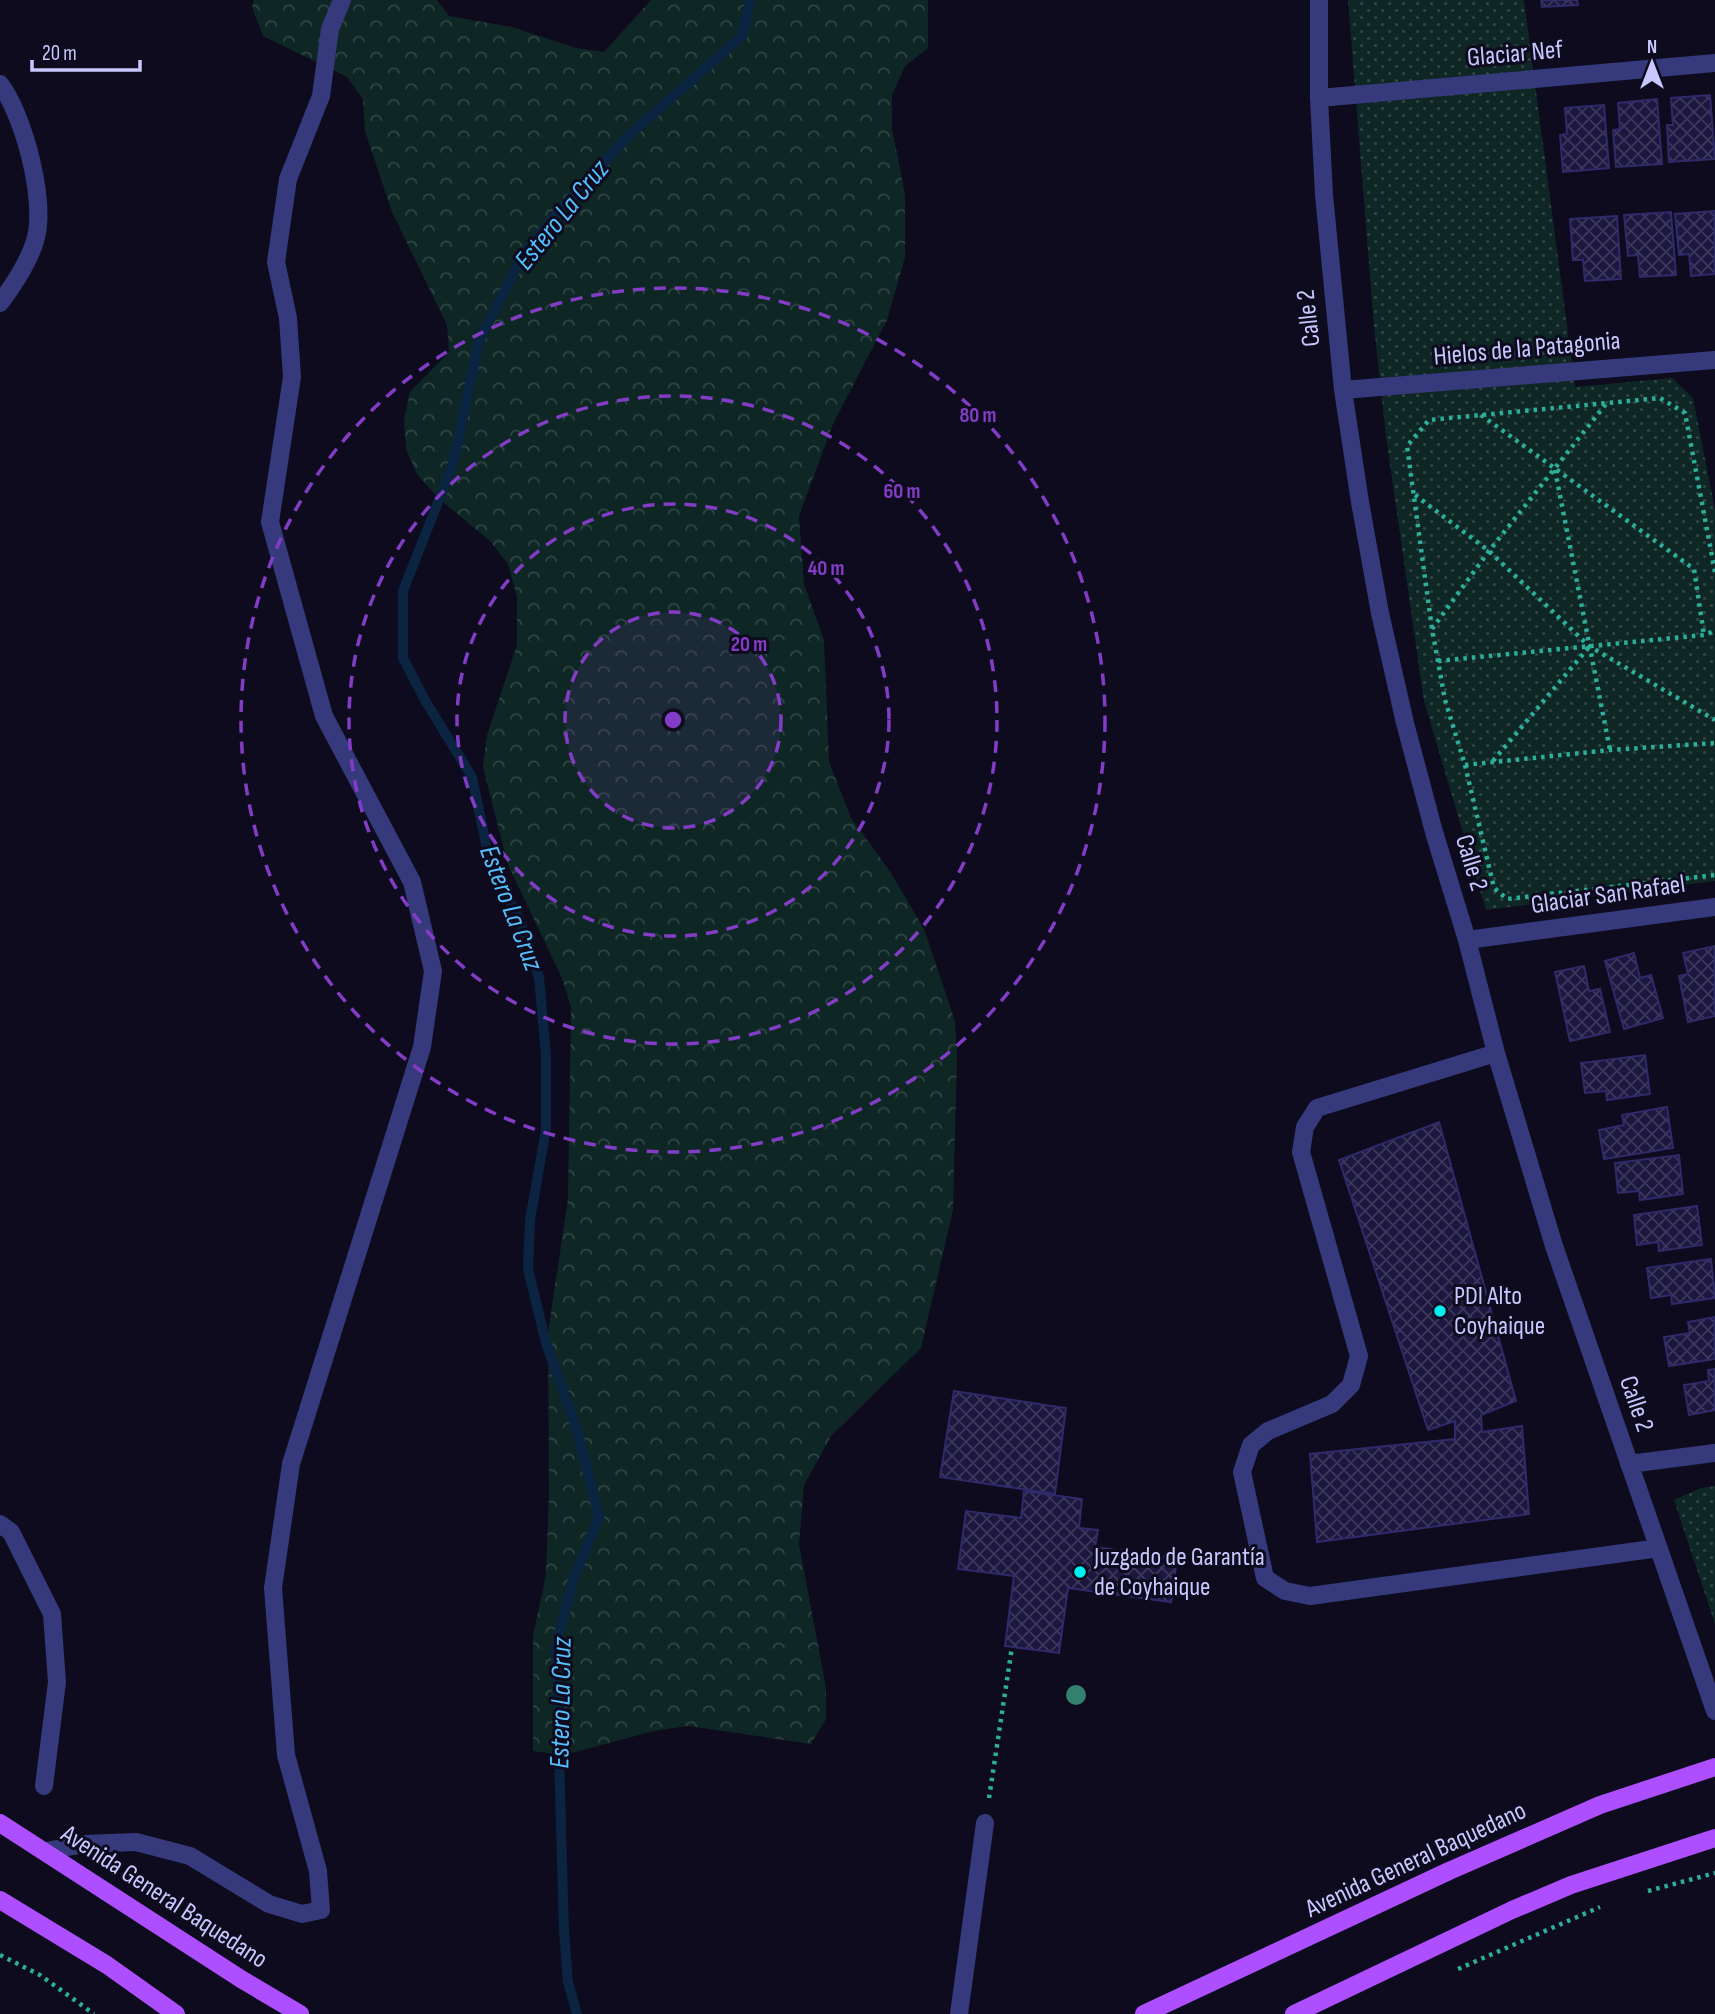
<svg xmlns="http://www.w3.org/2000/svg" width="1715" height="2014" font-family="'Sofia Sans Condensed',sans-serif">
	<defs>
		<pattern id="grass-dots" width="8" height="8" patternUnits="userSpaceOnUse" patternTransform="scale(1.75)"><rect width="8" height="8" fill="#0e2724"/><path d="M2 2h.1M6 6h.1" fill="none" stroke="#304545" stroke-width="1.8" stroke-linecap="round"/></pattern>
		<pattern id="forest-crowns" width="20" height="18" patternUnits="userSpaceOnUse" patternTransform="scale(1.75)"><rect width="20" height="18" fill="#0e2724"/><path d="M2 6a3 3 0 1 1 6 0M12 15a3 3 0 1 1 6 0" fill="none" stroke="#304545"/></pattern>
		<pattern id="building-cross-hatch" width="8" height="8" patternUnits="userSpaceOnUse" patternTransform="scale(1.75)"><rect width="8" height="8" fill="#1c173e"/><path d="M0 0l8 8M0 8l8-8" fill="none" stroke="#3c375b"/></pattern>
	</defs>
	<rect width="100%" height="100%" fill="#0d0b1d"/>
	<path fill="url(#grass-dots)" d="M1348,0H1524L1575,387L1672,378L1693,398L1715,510V881L1486,910L1424,701L1386,436L1374,326Z
		M1715,1486V1624L1674,1500L1701,1488Z"/>
	<path fill="url(#forest-crowns)" d="M254,0H437L449,16L512,27L576,48L604,52L651,0H928V48L905,66L892,95V129L905,194V257L887,320L833,424L799,516L804,584L824,640L829,762L851,818L889,870L924,929L955,1021L957,1055L953,1210L921,1348L831,1436L804,1485L799,1544L826,1688V1719L811,1744L688,1726L654,1731L564,1755L533,1751V1636L546,1575L549,1493L548,1333L568,1199L571,1007L562,978L508,865L483,767L487,735L517,645V597L508,564L490,541L438,498L417,474L406,449L404,419L410,392L449,352L447,325L392,212L365,131L363,99L347,77L263,36L252,7Z"/>
	<g fill="none" stroke-linecap="round" stroke-linejoin="round">
		<path stroke="#0b2441" stroke-width="10" d="M577,2014L568,1982L564,1932L556,1647L573,1580L599,1517L576,1427L546,1343L528,1269L530,1220L546,1129V1056L539,977L519,919L490,863L472,777L426,702L403,658V591L453,464L479,341L524,253L558,212L627,137L743,35L750,0"/>
	</g>
	<path fill="url(#building-cross-hatch)" stroke="#30296a" stroke-width="2" d="M1541,0H1577L1578,5L1542,7Z
		M1710,95L1715,159L1669,162L1667,125H1673L1671,98Z
		M1657,99L1662,164L1616,167L1613,130L1620,129L1618,103Z
		M1604,105L1609,168L1563,172L1560,135L1567,134L1565,108Z
		M1715,211V274L1691,276L1689,254L1679,255L1675,214Z
		M1671,212L1676,275L1640,277L1638,255L1628,256L1624,215Z
		M1617,216L1621,279L1585,281L1583,260H1573L1570,219Z
		M1715,946V1016L1688,1022L1679,976L1688,974L1683,953Z
		M1634,953L1640,978L1651,975L1663,1018L1624,1029L1605,961Z
		M1584,966L1589,991L1600,989L1610,1032L1570,1041L1555,972Z
		M1645,1055L1650,1094L1607,1100L1606,1091L1585,1093L1581,1063Z
		M1667,1107L1673,1148L1604,1159L1599,1130L1624,1125L1622,1115Z
		M1439,1122L1516,1401L1481,1415L1482,1432L1522,1426L1529,1514L1317,1542L1310,1454L1455,1439V1421L1428,1430L1339,1160Z
		M1679,1155L1683,1194L1640,1200L1639,1191L1618,1193L1615,1163Z
		M1697,1206L1702,1245L1659,1251L1658,1242L1637,1245L1634,1215Z
		M1711,1259L1715,1298L1672,1304L1671,1295L1651,1298L1647,1268Z
		M1715,1317V1359L1669,1366L1664,1337L1690,1333L1688,1322Z
		M1715,1369V1410L1689,1415L1684,1385L1709,1381L1708,1370Z
		M954,1391L1066,1408L1055,1494L940,1477Z
		M1024,1491L1082,1499L1079,1528L1098,1530L1095,1547L1177,1558L1171,1602L1068,1588L1059,1653L1005,1646L1014,1576L958,1569L966,1511L1021,1518Z"/>
	<g fill="none" stroke-linecap="round" stroke-linejoin="round">
		<path stroke="#2cae9a" stroke-width="4.5" stroke-dasharray="3.5 5" stroke-linecap="butt" d="M1481,415L1694,569L1704,635
			M1555,470L1610,750
			M1415,495L1489,551L1589,646L1715,720
			M1715,572L1685,413L1660,398L1429,420L1407,446L1432,629L1445,700L1465,765L1494,888L1507,899L1715,875
			M1432,629L1489,551L1606,404
			M1438,661L1704,635L1715,631
			M1493,761L1589,647
			M1465,765L1610,750L1715,743
			M989,1798L1012,1647
			M1648,1891L1715,1873
			M0,1955L40,1975L94,2014
			M1458,1969L1600,1907"/>
		<path stroke="#363a7c" stroke-width="18" d="M1319,0V98L1324,195L1343,390L1360,502L1380,613L1405,723L1434,832L1467,940L1496,1053L1554,1246L1715,1711
			M0,84C24,115 47,203 35,241C29,261 12,287 0,303
			M1319,98L1715,63
			M1343,390L1715,360
			M1467,940L1715,907
			M1496,1053L1317,1108L1305,1127L1301,1152L1359,1356L1351,1385L1332,1404L1268,1431L1251,1445L1242,1472L1265,1578L1285,1591L1310,1596L1659,1548
			M1629,1464L1715,1453
			M0,1524L11,1532L52,1614L57,1682L44,1786
			M46,1851L84,1844L136,1842L190,1856L269,1904L302,1914L321,1910L318,1871L286,1755L273,1588L291,1464L422,1047L433,971L412,882L324,716L270,522L292,377L288,318L276,262L288,179L321,96L330,29L342,0
			M959,2014L985,1823"/>
		<path stroke="#ad4eff" stroke-width="18" d="M0,1823L241,1979L300,2014
			M0,1900L107,1965L176,2014
			M1144,2014L1449,1871L1600,1805L1715,1767
			M1294,2014L1512,1910L1571,1885L1715,1838"/>
	</g>
	<circle fill="#347f6d" cx="1076" cy="1695" r="10"/>
	<circle cx="673" cy="720" r="108" fill="#833cc5" fill-opacity=".12"/>
	<g fill="none" stroke="#833cc5" stroke-width="3.5" stroke-dasharray="12 9">
		<circle cx="673" cy="720" r="108"/>
		<circle cx="673" cy="720" r="216"/>
		<circle cx="673" cy="720" r="324"/>
		<circle cx="673" cy="720" r="432"/>
	</g>
	<g fill="#00f0f2" stroke="#0d0b1d" stroke-width="2.5">
		<circle cx="1440" cy="1311" r="7"/>
		<circle cx="1080" cy="1572" r="7"/>
	</g>
	<g text-anchor="middle" dominant-baseline="central" stroke-width="6" stroke-linejoin="round" paint-order="stroke">
		<g font-size="26" fill="#c8c7ff" stroke="#0d0b1d">
			<text transform="translate(1515 54) rotate(-5)">Glaciar Nef</text>
			<text transform="translate(1309 318) rotate(-96)">Calle 2</text>
			<text transform="translate(1527 349) rotate(-5)">Hielos de la Patagonia</text>
			<text transform="translate(1471 863) rotate(73)">Calle 2</text>
			<text transform="translate(1608 895) rotate(-8)">Glaciar San Rafael</text>
			<text transform="translate(1636 1404) rotate(71)">Calle 2</text>
			<text transform="translate(1416 1860) rotate(-25)">Avenida General Baquedano</text>
			<text transform="translate(164 1897) rotate(33)">Avenida General Baquedano</text>
		</g>
		<g font-size="26" fill="#c8c7ff" stroke="#0d0b1d" text-anchor="start">
			<text x="1454" y="1296">PDI Alto<tspan x="1454" dy="30">Coyhaique</tspan></text>
			<text x="1094" y="1557">Juzgado de Garantía<tspan x="1094" dy="30">de Coyhaique</tspan></text>
		</g>
		<g font-size="28" font-style="italic" fill="#55c0ff" stroke="#0d0b1d">
			<text transform="translate(562 215) rotate(-51)">Estero La Cruz</text>
			<text transform="translate(511 908) rotate(69)">Estero La Cruz</text>
			<text transform="translate(561 1703) rotate(-89)">Estero La Cruz</text>
		</g>
	</g>
	<circle cx="673" cy="720" r="10" fill="#833cc5" stroke="#0d0b1d" stroke-width="3.5"/>
	<g font-size="21" text-anchor="middle" font-weight="bold" fill="#833cc5" stroke="#0d0b1d" stroke-width="6" stroke-linejoin="round" paint-order="stroke">
		<text x="978" y="422">80 m</text>
		<text x="902" y="498">60 m</text>
		<text x="826" y="575">40 m</text>
		<text x="749" y="651">20 m</text>
	</g>
	<g transform="translate(1652 63)" stroke="#0d0b1d" stroke-width="5" paint-order="stroke">
	<path d="M0-5L12 26L0 18L-12 26Z" fill="#c8c7ff"/>
	<text y="-10" font-size="19" font-weight="bold" text-anchor="middle" fill="#c8c7ff">N</text>
	</g>
	<path d="M32 60v10h108v-10" fill="none" stroke="#c8c7ff" stroke-width="3.5"/>
	<text x="42" y="60" font-size="21" fill="#c8c7ff" stroke="#0d0b1d" stroke-width="5" paint-order="stroke">20 m</text>
</svg>
